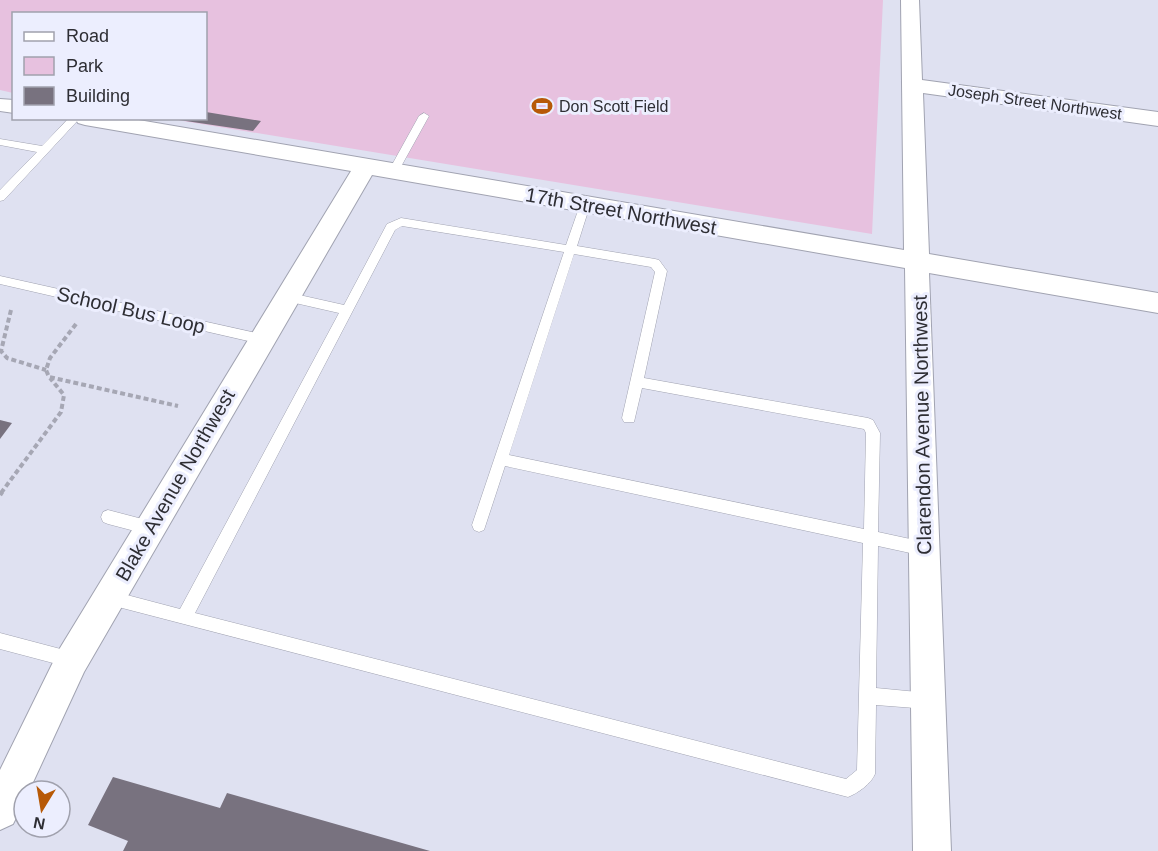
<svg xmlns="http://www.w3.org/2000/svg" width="1158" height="851" font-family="Helvetica,sans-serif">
	<rect width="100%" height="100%" fill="#dfe1f1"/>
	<path fill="#e7c1df" d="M0,0H883L872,234L171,119L206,118V14H14L13,93L0,90Z"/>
	<path fill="#78727f" d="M206,112L261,121L253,131L179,120L206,118Z
		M0,420L12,423L0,439Z
		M113,777L220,808L227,793L430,851H123L128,841L88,825Z"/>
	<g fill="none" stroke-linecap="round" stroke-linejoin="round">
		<g stroke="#a1a3b1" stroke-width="1">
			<path id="service" d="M424,113L429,116L398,172L397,175H389L388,172L419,116Z
				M69,118H80L4,200L0,201V190L37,152L0,145V139L42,146Z
				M585,201L590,205L577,246L655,259L659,260L667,271L644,378L868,418L873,420L880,433L878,532L924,542L929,544L931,549L929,554L924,556L878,546L876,688L928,693L934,695L936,701L934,707L928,709L876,705L875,774C871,784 858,793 848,797L103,603L100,598L103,593L108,590L180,609L339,313L282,300L280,297L282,294L286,292L344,305L387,224L401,218L566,245L580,205ZM402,226L564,252L472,525L474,530L479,532L484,530L505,466L863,543L857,770L846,779L195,613L395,230ZM574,254L651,267L655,272L622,418L624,422H634L642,388L864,429L866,433L864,529L509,455Z
				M0,276L261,334L267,339L261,344L0,284Z
				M108,510L150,521L155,523L157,528L155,533L150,535L108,524L103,522L101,517L103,512Z
				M0,633L72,652L78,654L80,660L78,666L72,668L0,649Z"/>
		</g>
		<g stroke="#a1a3b1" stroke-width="2">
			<path id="minor" d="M901,0H919L922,80L1158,112V126L923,93L929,254L1158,293V313L929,273L951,851H913L905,268L372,175L84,672L29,791H24V802L13,824L0,830V770L60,648L351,171L85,125L78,123L75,118H127L904,250Z
				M0,99L14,100V113L0,111Z"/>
		</g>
		<path stroke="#a6a7b4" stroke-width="4" stroke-dasharray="5 3" stroke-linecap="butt" d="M11,310L1,351L7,358L46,370
			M76,324L50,358L46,370L49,377L178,406
			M1,493L61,412L64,395L50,378"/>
		<path stroke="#a6a7b4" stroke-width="4.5" stroke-dasharray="8 4" stroke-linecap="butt" d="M0,495L2,492"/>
		<use href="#service" fill="#fff" fill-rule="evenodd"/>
		<use href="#minor" fill="#fff" fill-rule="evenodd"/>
	</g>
	<defs>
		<g id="stadium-bare" transform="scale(1.62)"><path d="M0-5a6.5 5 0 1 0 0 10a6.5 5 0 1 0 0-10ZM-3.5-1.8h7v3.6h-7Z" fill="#b75907" stroke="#eceefe" stroke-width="2.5" paint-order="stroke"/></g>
	</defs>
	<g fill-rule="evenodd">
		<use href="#stadium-bare" x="542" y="106"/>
	</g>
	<g text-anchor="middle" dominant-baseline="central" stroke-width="6" stroke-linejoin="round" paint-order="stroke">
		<g font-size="16" fill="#2e2e34" stroke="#eceefe">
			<text transform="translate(1035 102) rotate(8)">Joseph Street Northwest</text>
		</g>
		<g font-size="16" fill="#2e2e34" stroke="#eceefe" text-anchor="start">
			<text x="559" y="106">Don Scott Field</text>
		</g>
		<g font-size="20" fill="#2e2e34" stroke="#eceefe">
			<text transform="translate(621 211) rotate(10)">17th Street Northwest</text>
			<text transform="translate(131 310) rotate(13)">School Bus Loop</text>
			<text transform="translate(922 425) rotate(-91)">Clarendon Avenue Northwest</text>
			<text transform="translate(175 485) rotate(-60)">Blake Avenue Northwest</text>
		</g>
	</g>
	<rect x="12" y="12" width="195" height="108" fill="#eceefe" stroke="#a0a1ad" stroke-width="1.5"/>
	<rect x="24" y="32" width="30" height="9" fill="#ffffff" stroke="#a0a1ad" stroke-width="1.5"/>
	<text x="66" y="42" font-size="18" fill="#2e2e34">Road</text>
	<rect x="24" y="57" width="30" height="18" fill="#e7c1df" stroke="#a0a1ad" stroke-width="1.5"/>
	<text x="66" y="72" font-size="18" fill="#2e2e34">Park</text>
	<rect x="24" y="87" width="30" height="18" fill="#78727f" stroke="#a0a1ad" stroke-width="1.5"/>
	<text x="66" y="102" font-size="18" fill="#2e2e34">Building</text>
	<g transform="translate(42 809) rotate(191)"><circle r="28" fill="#eceefe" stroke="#a0a1ad" stroke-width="1.5"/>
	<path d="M0-4.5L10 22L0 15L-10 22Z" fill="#b75907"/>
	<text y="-9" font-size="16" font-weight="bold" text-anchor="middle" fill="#2e2e34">N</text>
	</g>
</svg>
